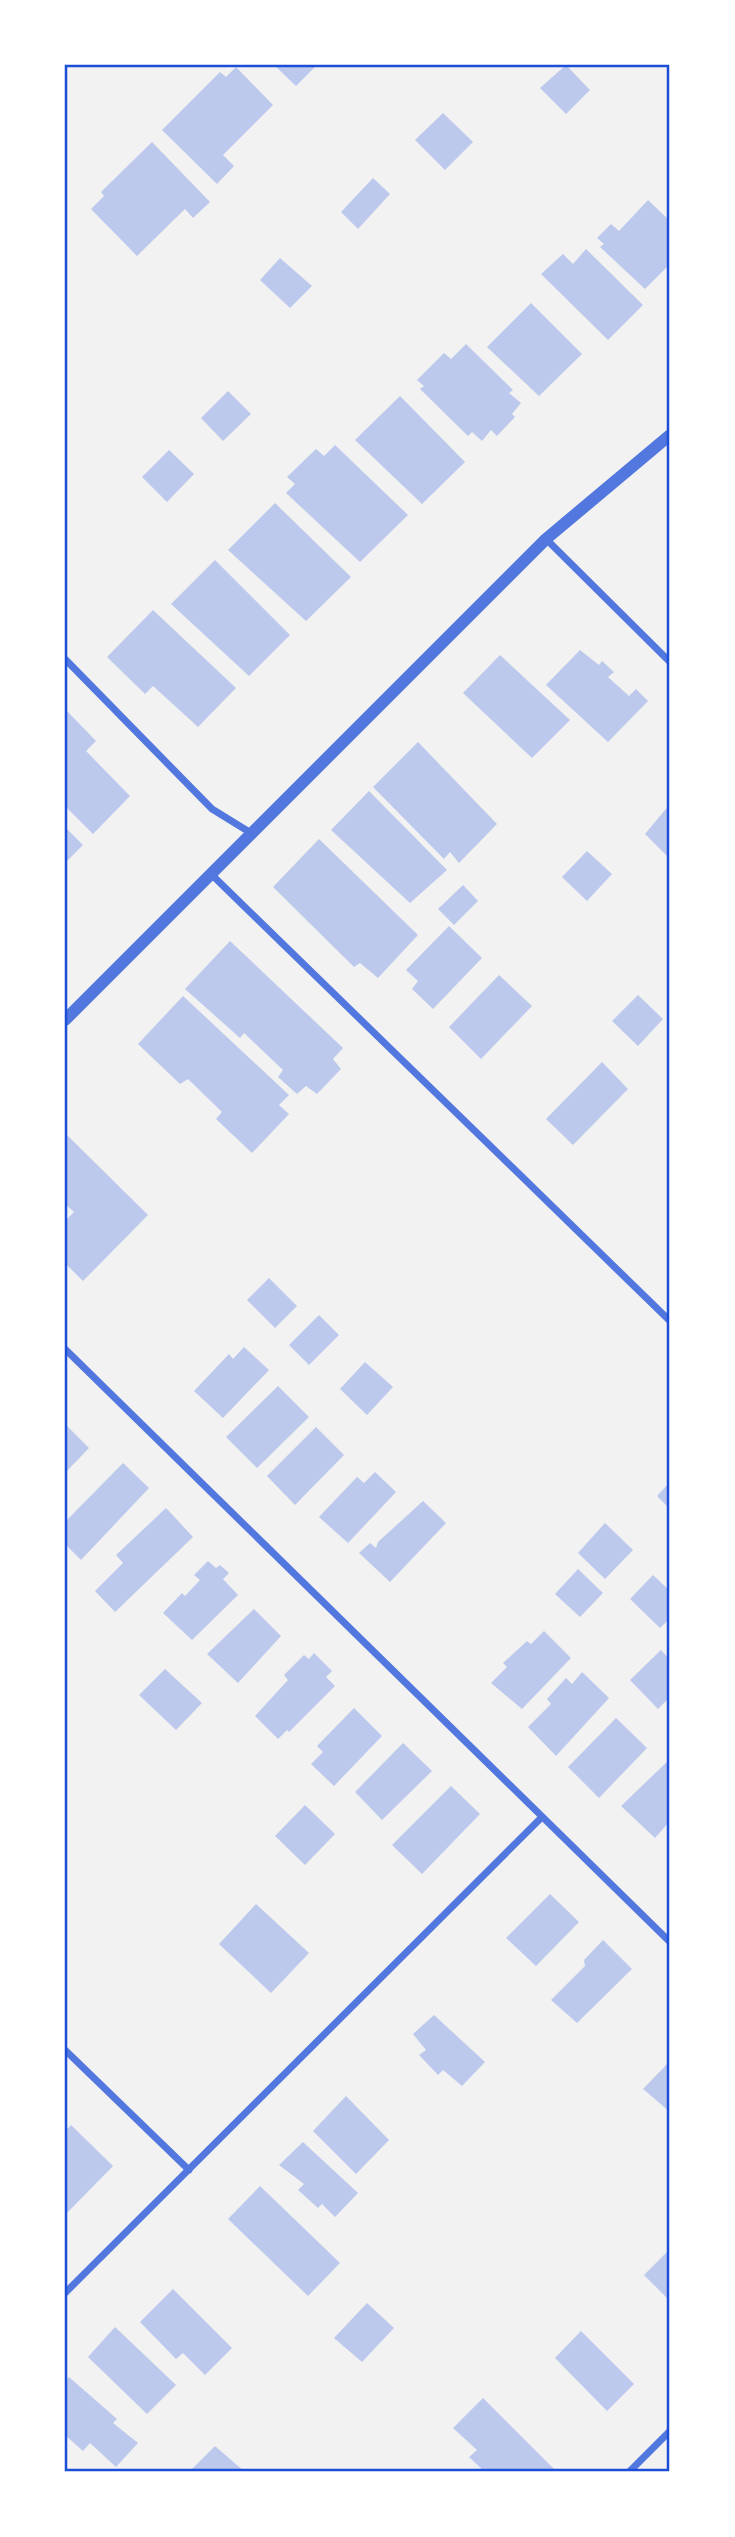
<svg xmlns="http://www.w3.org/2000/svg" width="735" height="2537" font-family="'DejaVu Sans',sans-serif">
	<rect width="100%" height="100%" fill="#f2f2f2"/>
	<path fill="#bdc9ec" d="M274,65H317L296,86Z
		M566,65L590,90L566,114L540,88Z
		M236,67L273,105L223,155L234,166L217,184L162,130L220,72L226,77Z
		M443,113L473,142L445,170L415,140Z
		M152,142L210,202L193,218L185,209L137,256L91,209L104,196L101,192Z
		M373,178L390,194L358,229L341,212Z
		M648,200L670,221V264L645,289L600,247L604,244L597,238L611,224L619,231Z
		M586,249L643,305L608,340L541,274L563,254L573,264Z
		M280,258L312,286L290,308L260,280Z
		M531,303L582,354L539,396L487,347Z
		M466,344L513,390L509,393L521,403L512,414L515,417L497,436L491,430L482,441L472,432L468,436L420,389L424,386L417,380L444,353L451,359Z
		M228,391L251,414L223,441L201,418Z
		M400,396L465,462L422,504L355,440Z
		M335,445L408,515L360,562L286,493L295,484L287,477L316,449L324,456Z
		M169,450L194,474L167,502L142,477Z
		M275,503L351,577L306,621L228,550Z
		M215,560L290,635L249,676L171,604Z
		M153,610L236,688L198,727L153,686L145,694L107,657Z
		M580,650L599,665L602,661L614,672L608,677L629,696L636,689L648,701L608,742L546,685Z
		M500,655L570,720L532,758L463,693Z
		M65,709L96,741L86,751L130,796L93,834L65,806Z
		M418,742L497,824L459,863L450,852L444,859L373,787Z
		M369,791L447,870L410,903L331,830Z
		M670,804V859L645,834Z
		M65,827L83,845L65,863Z
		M319,839L418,935L378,978L360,963L354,967L273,887Z
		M587,851L612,874L587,901L562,877Z
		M463,885L478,901L454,925L438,909Z
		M449,926L482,958L433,1009L412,989L418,981L406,970Z
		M230,941L343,1048L333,1059L341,1069L317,1094L306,1086L297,1094L278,1077L283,1070L244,1033L240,1038L185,989Z
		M499,975L532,1006L481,1059L449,1027Z
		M638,995L663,1019L638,1046L612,1021Z
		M183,996L289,1095L279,1105L289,1114L252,1153L216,1119L222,1112L188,1079L180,1084L138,1044Z
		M602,1062L628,1089L573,1145L546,1119Z
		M65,1133L148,1215L83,1281L65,1263V1221L74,1212L65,1204Z
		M269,1278L297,1306L275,1328L247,1300Z
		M319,1315L339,1335L309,1365L289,1345Z
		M244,1347L269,1370L223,1418L194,1391L229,1354L233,1359Z
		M365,1362L393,1387L367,1415L340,1389Z
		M278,1386L309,1417L257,1468L226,1437Z
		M65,1424L89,1448L65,1473Z
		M316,1427L344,1455L295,1505L267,1476Z
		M123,1463L149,1488L81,1560L65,1544V1522Z
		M375,1472L396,1492L348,1543L319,1517L357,1477L364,1483Z
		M670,1482V1509L657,1496Z
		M423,1501L446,1523L390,1582L359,1553L370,1543L376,1548L378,1542Z
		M166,1508L193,1537L115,1612L95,1591L123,1563L116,1555Z
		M605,1523L633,1550L605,1579L578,1553Z
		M208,1561L216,1568L220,1565L229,1573L223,1579L238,1595L192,1640L163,1613L182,1593L185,1596L200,1580L194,1575Z
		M578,1569L603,1593L580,1617L555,1594Z
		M653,1575L670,1591V1618L660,1628L630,1599Z
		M254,1609L281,1636L238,1683L207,1654Z
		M544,1631L571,1658L522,1709L491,1683L507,1667L503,1663L527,1641L531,1644Z
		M661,1650L670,1660V1697L658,1709L630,1680Z
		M314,1653L332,1671L326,1677L335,1686L289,1732L287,1730L278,1739L255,1716L288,1680L284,1675L304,1655L309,1659Z
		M165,1669L202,1703L176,1730L139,1695Z
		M582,1672L609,1698L556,1756L528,1727L551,1704L547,1699L566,1678L572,1684Z
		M354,1708L382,1736L334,1786L311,1764L323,1752L317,1746Z
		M616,1718L647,1748L599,1798L568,1767Z
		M403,1743L432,1771L382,1820L355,1792Z
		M670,1759V1821L655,1838L621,1806Z
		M451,1786L480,1814L422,1874L392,1845Z
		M305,1805L335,1834L305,1865L275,1836Z
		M550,1894L579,1922L536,1966L506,1938Z
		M256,1904L309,1953L271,1993L219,1944Z
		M603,1940L632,1969L577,2023L551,2000L585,1966L584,1960Z
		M434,2015L485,2062L462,2086L443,2070L438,2075L419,2055L426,2050L413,2034Z
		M670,2061V2112L643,2089Z
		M346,2096L389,2140L356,2174L313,2131Z
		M71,2125L113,2166L65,2215V2131Z
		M303,2142L358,2193L335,2217L322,2204L318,2208L298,2190L304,2184L279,2165Z
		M260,2186L340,2263L308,2296L228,2219Z
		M670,2249V2301L644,2275Z
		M173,2289L232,2348L205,2375L183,2353L176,2359L140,2322Z
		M367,2303L394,2328L362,2362L334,2338Z
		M115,2327L176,2385L147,2414L88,2357Z
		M581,2331L634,2384L607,2411L555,2358Z
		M69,2377L117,2419L113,2423L138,2443L116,2467L90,2443L83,2451L65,2435V2381Z
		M483,2398L555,2470L552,2472H485L469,2457L477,2450L453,2428Z
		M215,2446L245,2472H189Z"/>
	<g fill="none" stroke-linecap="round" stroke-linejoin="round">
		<path stroke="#5277de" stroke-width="7" d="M546,539L670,662
			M65,659L212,809L251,833
			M211,874L670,1321
			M65,1349L670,1942
			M65,2050L189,2170
			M65,2293L542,1817
			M629,2472L670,2431"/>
		<path stroke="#5277de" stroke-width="12" d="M65,1020L546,539L670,435"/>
	</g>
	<rect width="735" height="2537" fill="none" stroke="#ffffff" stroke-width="133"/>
	<rect x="66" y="66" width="602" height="2404" fill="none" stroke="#1d4ed8" stroke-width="2.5"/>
</svg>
